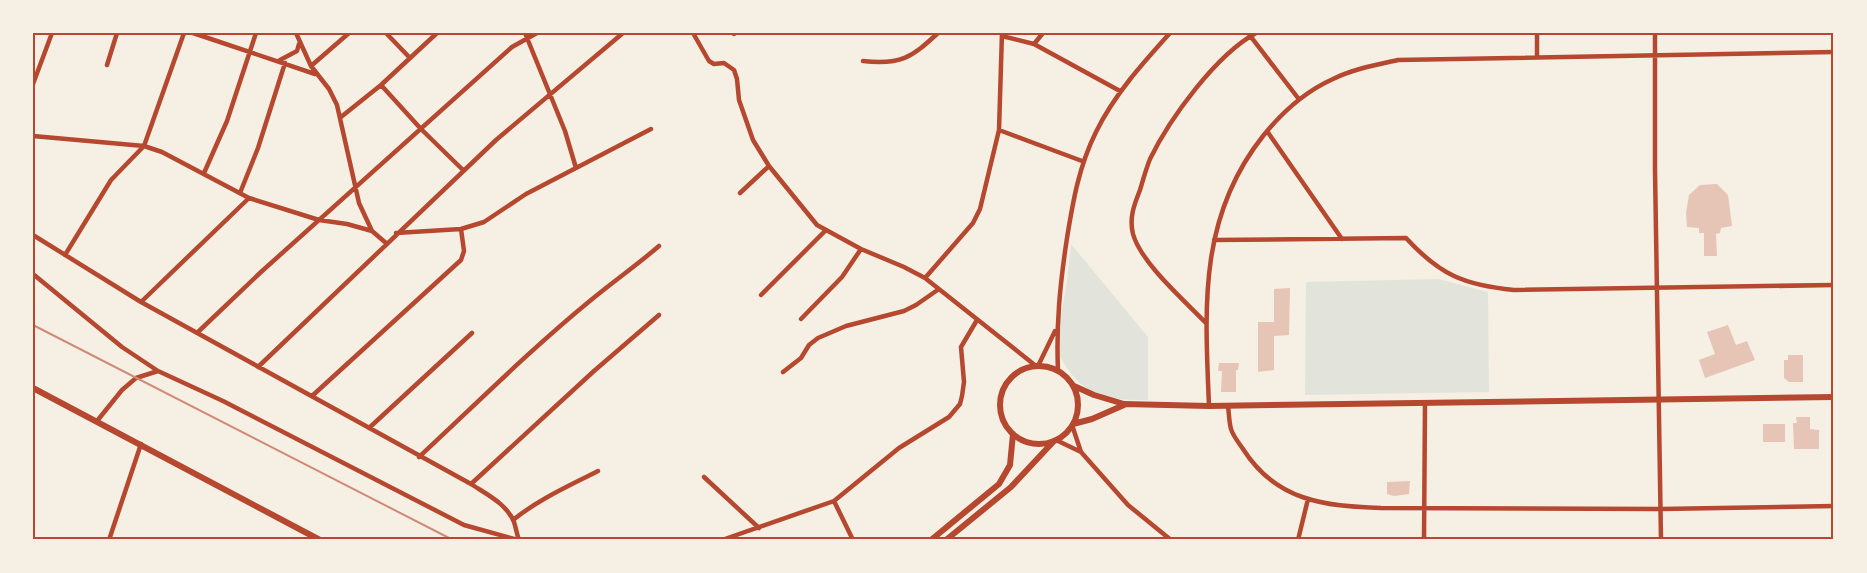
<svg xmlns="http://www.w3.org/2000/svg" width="1867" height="573" font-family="Signika,sans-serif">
	<rect width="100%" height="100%" fill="#f6efe4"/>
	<path fill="#e2e4dc" d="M1071,244L1148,337V400C1114,400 1091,400 1069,371C1064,364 1058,354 1057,346C1056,332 1061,317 1063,304C1067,284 1069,264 1071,244Z
		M1438,279L1488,292L1489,392L1305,395L1306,282Z"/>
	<path fill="#e6c5b7" d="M1717,184L1728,195L1732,226L1721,228L1720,233L1716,234L1717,256H1704V233H1699V228L1687,227L1686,213L1689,195L1700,185Z
		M1290,288L1289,335L1274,336V370L1258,372V322H1274V289Z
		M1728,325L1736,345L1747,341L1755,360L1705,378L1699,360L1715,354L1707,332Z
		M1788,355H1803V382H1789L1784,378V360H1788Z
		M1219,363H1239L1238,370H1236V392H1221L1222,371H1218Z
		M1796,417H1810V429L1819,430V449H1794L1793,423H1797Z
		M1763,424H1785V442H1763Z
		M1410,481L1409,494L1394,496L1387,494V482Z"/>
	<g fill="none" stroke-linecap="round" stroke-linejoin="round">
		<path stroke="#b5482f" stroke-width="4.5" d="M193,33L315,74
			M296,33L311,66L329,89L337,105L359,203L372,231L386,243
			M386,33L410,58
			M693,33L709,61L714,64L724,63L734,70L737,79L739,100L753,140L769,166L817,225L861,249L904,267L925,278L1036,366
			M1002,33L999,130L1082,161
			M1248,33L1298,98
			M1655,33V170L1661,540
			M734,34V33
			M1002,36L1034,44L1120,91
			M1034,44L1043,33
			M1537,56V33
			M280,60L297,51L299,44
			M863,61C901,65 911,58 938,33
			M107,65L117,33
			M311,66L349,33
			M33,84L52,33
			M381,85L421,129L463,170
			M341,117L381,85L437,33
			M1267,131L1342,239
			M33,136L144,146L162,152L249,198L319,220L347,224L372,231
			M576,168L651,129
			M204,173L227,121L256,33
			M240,193L258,148L285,63
			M740,193L769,166
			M396,233L461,229L484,222L526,194L576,168L565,131L525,33
			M33,235L141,302L471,484C486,494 507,504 514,522C516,528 517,535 519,540
			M1214,240L1406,238C1440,275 1464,285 1514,290L1834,285
			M65,255L111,180L144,146L184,33
			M33,274L122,347L158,371L223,401L464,525L518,540
			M925,278L973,223L980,209L999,130
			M761,295L826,230
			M141,302L249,198
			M801,319L842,277L861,249
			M1206,323C1185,301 1141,263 1133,234C1129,218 1134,205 1140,190C1143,180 1146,169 1150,159C1170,118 1216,55 1256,33
			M198,332L261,272L512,47L537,33
			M1038,366L1055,331
			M258,367L496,140L623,33
			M1058,371C1056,324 1060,284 1067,238C1073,201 1079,166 1096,132C1114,95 1142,64 1170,33
			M783,372L801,358L809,345L818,338L846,326L904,311L916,305L939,289
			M312,396L461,260L464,251L461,229
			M1209,406C1205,308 1198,218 1263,136C1283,111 1304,92 1333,79C1353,69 1376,65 1398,60L1834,52
			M1228,406C1229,413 1229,422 1231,429C1233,436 1239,443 1243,449C1276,501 1324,506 1381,508L1661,509L1834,506
			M97,421L122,390L136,378L158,371
			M1072,425L1081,452
			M369,428L472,333
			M1056,440L1081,452L1128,505L1171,540
			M419,457C476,404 531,349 591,300C614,281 637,265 659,246
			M704,477L759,528
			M471,484L594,371L659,315
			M834,501L853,540
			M513,520C539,499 569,486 598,471
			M109,540L141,444
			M722,540L834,501L899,448L949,417L960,404L962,396L964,382L961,347L977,320
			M1298,540L1308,499
			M1424,540L1425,403"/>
		<path stroke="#b5482f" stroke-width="6" d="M1000 405a39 39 0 1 1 78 0a39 39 0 1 1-78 0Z
			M1074,386L1094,395L1124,404L1209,406L1834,397
			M33,388L320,540
			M1073,424L1092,419L1124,405
			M931,540L999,484L1010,465L1013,434
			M946,540L1011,487L1054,441"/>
		<path stroke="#cf8b77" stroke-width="2" d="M33,325L453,540"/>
	</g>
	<rect width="1867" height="573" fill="none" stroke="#f6efe4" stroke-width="69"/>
	<rect x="34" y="34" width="1798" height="504" fill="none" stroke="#b5482f" stroke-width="2"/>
</svg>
